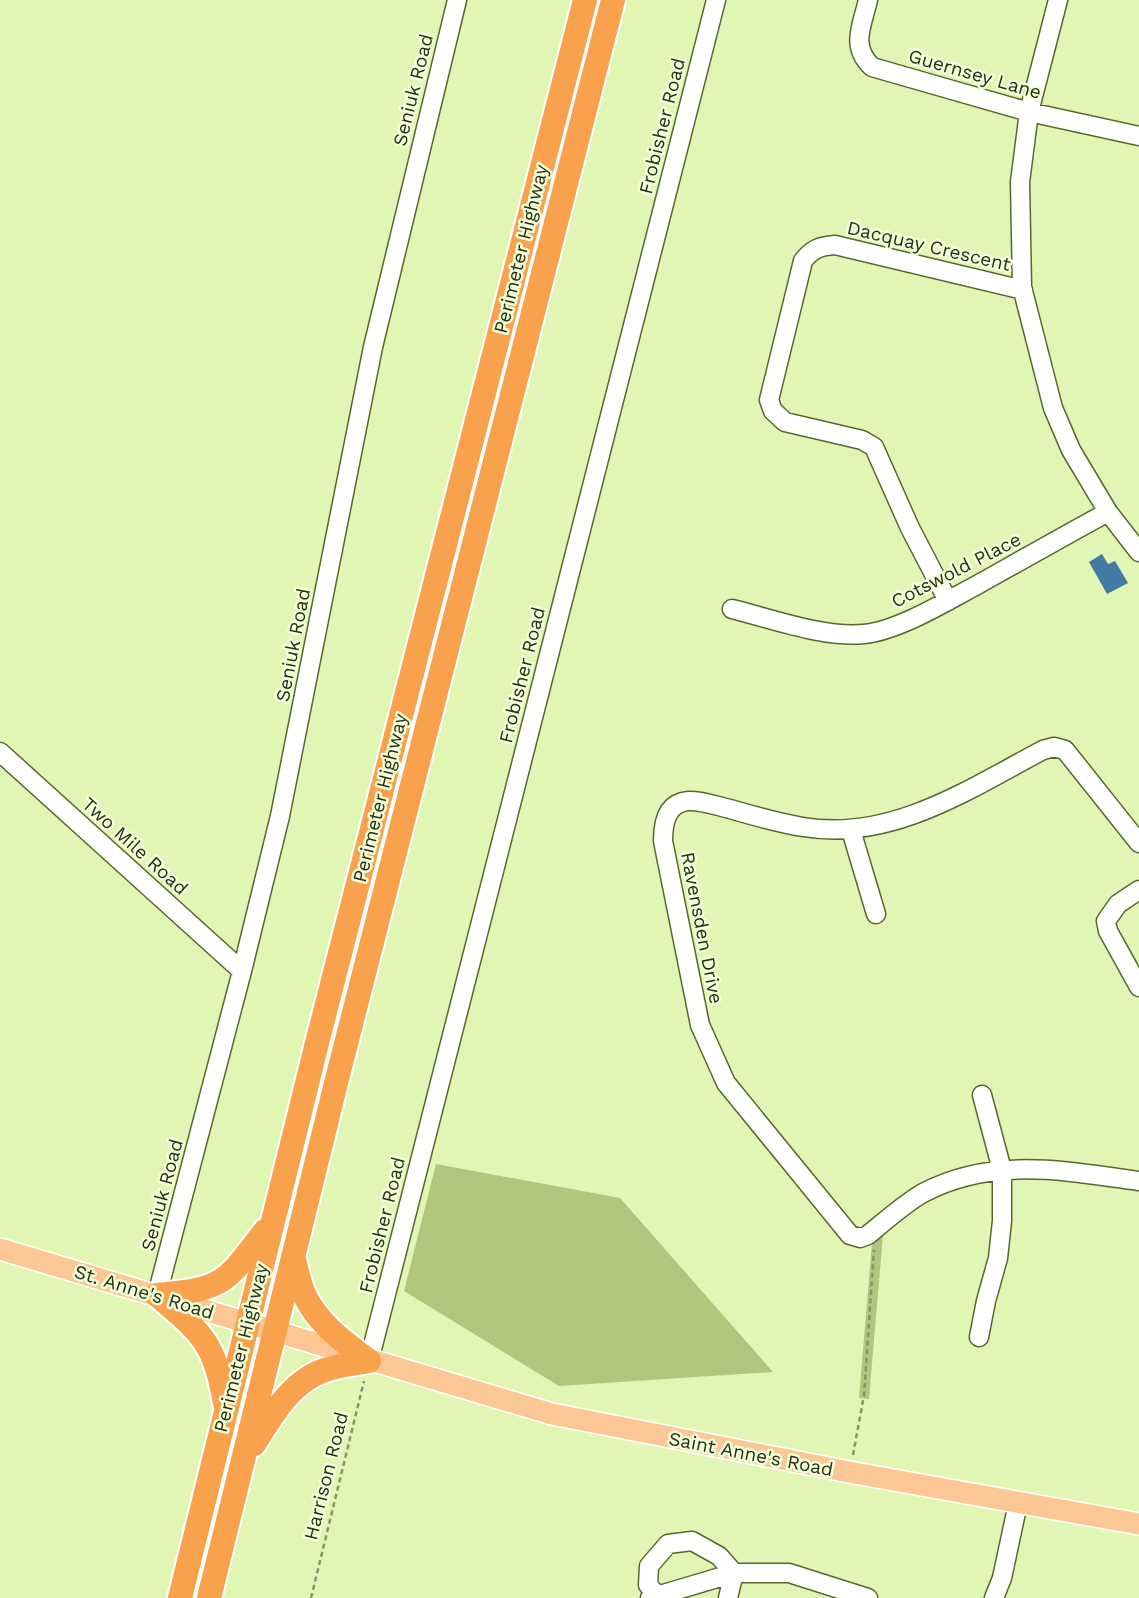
<svg xmlns="http://www.w3.org/2000/svg" width="1139" height="1598" font-family="'Work Sans',sans-serif">
	<rect width="100%" height="100%" fill="#e1f5b5"/>
	<path fill="#b0c67c" d="M436,1164L620,1198L773,1372L559,1386L404,1291Z
		M884,1223L869,1399L859,1398L873,1231Z"/>
	<path fill="#437aa3" d="M1102,554L1108,564L1115,561L1128,583L1107,594L1089,562Z"/>
	<g fill="none" stroke-linecap="round" stroke-linejoin="round">
		<g stroke="#58682d" stroke-width="21">
			<path id="minor" d="M868,0C862,26 850,46 872,67L1029,112L1139,136
				M1058,0L1029,112L1020,182L1022,287L1053,408L1071,450L1108,512L1139,552
				M948,601L910,528L874,447L862,440L785,422L773,411L769,400L803,261C812,249 820,246 835,245L1023,290
				M732,609C772,619 824,638 864,634C898,631 947,601 977,585C1020,561 1064,536 1108,512
				M0,752L242,971
				M851,830L876,914
				M1139,843L1065,750L1054,747L1043,750C969,789 891,842 803,827C778,823 754,816 730,809C716,806 702,800 688,801C666,803 663,824 663,841L700,1025L726,1083L850,1235L860,1238L868,1235C885,1221 904,1204 923,1193C993,1156 1065,1171 1139,1181
				M1139,890L1118,904L1106,921L1108,931L1139,987
				M157,1295L242,971L280,816L373,347L457,0
				M979,1337L986,1301L998,1258L1002,1221V1170L982,1095
				M369,1361L716,0
				M657,1595L648,1585L649,1566L668,1544L692,1541L719,1556L734,1573
				M650,1598L734,1573H789L868,1598
				M728,1598L734,1573
				M994,1598L1002,1578L1018,1503"/>
		</g>
		<g stroke="#fff" stroke-width="24">
			<path id="major" d="M0,1249L552,1414L849,1472L1139,1524"/>
		</g>
		<g stroke="#fff" stroke-width="28">
			<path id="highway" d="M293,1257C297,1269 299,1283 304,1294C317,1323 344,1342 369,1361
				M157,1295C225,1289 225,1283 265,1231
				M157,1295C203,1334 214,1342 225,1403
				M254,1444C272,1416 291,1381 325,1370C339,1365 354,1364 369,1361
				M180,1598L318,1039L585,0
				M209,1598L337,1079L613,0"/>
		</g>
		<path stroke="#879467" stroke-width="2.5" stroke-dasharray="5 3.5" stroke-linecap="butt" d="M853,1455L864,1395L874,1250
			M311,1598L364,1381"/>
		<use href="#minor" stroke="#fff" stroke-width="18"/>
		<use href="#major" stroke="#fbc794" stroke-width="21"/>
		<use href="#highway" stroke="#f9a24d" stroke-width="24"/>
	</g>
	<g text-anchor="middle" dominant-baseline="central" stroke-width="5" stroke-linejoin="round" paint-order="stroke">
		<g font-size="19" fill="#282f16" stroke="#f2ffd8">
			<text transform="translate(975 74) rotate(16)">Guernsey Lane</text>
			<text transform="translate(413 90) rotate(-76)">Seniuk Road</text>
			<text transform="translate(662 126) rotate(-76)">Frobisher Road</text>
			<text transform="translate(929 246) rotate(13)">Dacquay Crescent</text>
			<text transform="translate(521 249) rotate(-76)">Perimeter Highway</text>
			<text transform="translate(956 570) rotate(-27)">Cotswold Place</text>
			<text transform="translate(293 645) rotate(-79)">Seniuk Road</text>
			<text transform="translate(522 675) rotate(-76)">Frobisher Road</text>
			<text transform="translate(380 798) rotate(-76)">Perimeter Highway</text>
			<text transform="translate(135 846) rotate(42)">Two Mile Road</text>
			<text transform="translate(702 928) rotate(79)">Ravensden Drive</text>
			<text transform="translate(162 1195) rotate(-75)">Seniuk Road</text>
			<text transform="translate(382 1225) rotate(-76)">Frobisher Road</text>
			<text transform="translate(144 1292) rotate(17)">St. Anne's Road</text>
			<text transform="translate(241 1348) rotate(-76)">Perimeter Highway</text>
			<text transform="translate(751 1454) rotate(11)">Saint Anne's Road</text>
			<text transform="translate(326 1476) rotate(-76)">Harrison Road</text>
		</g>
	</g>
</svg>
